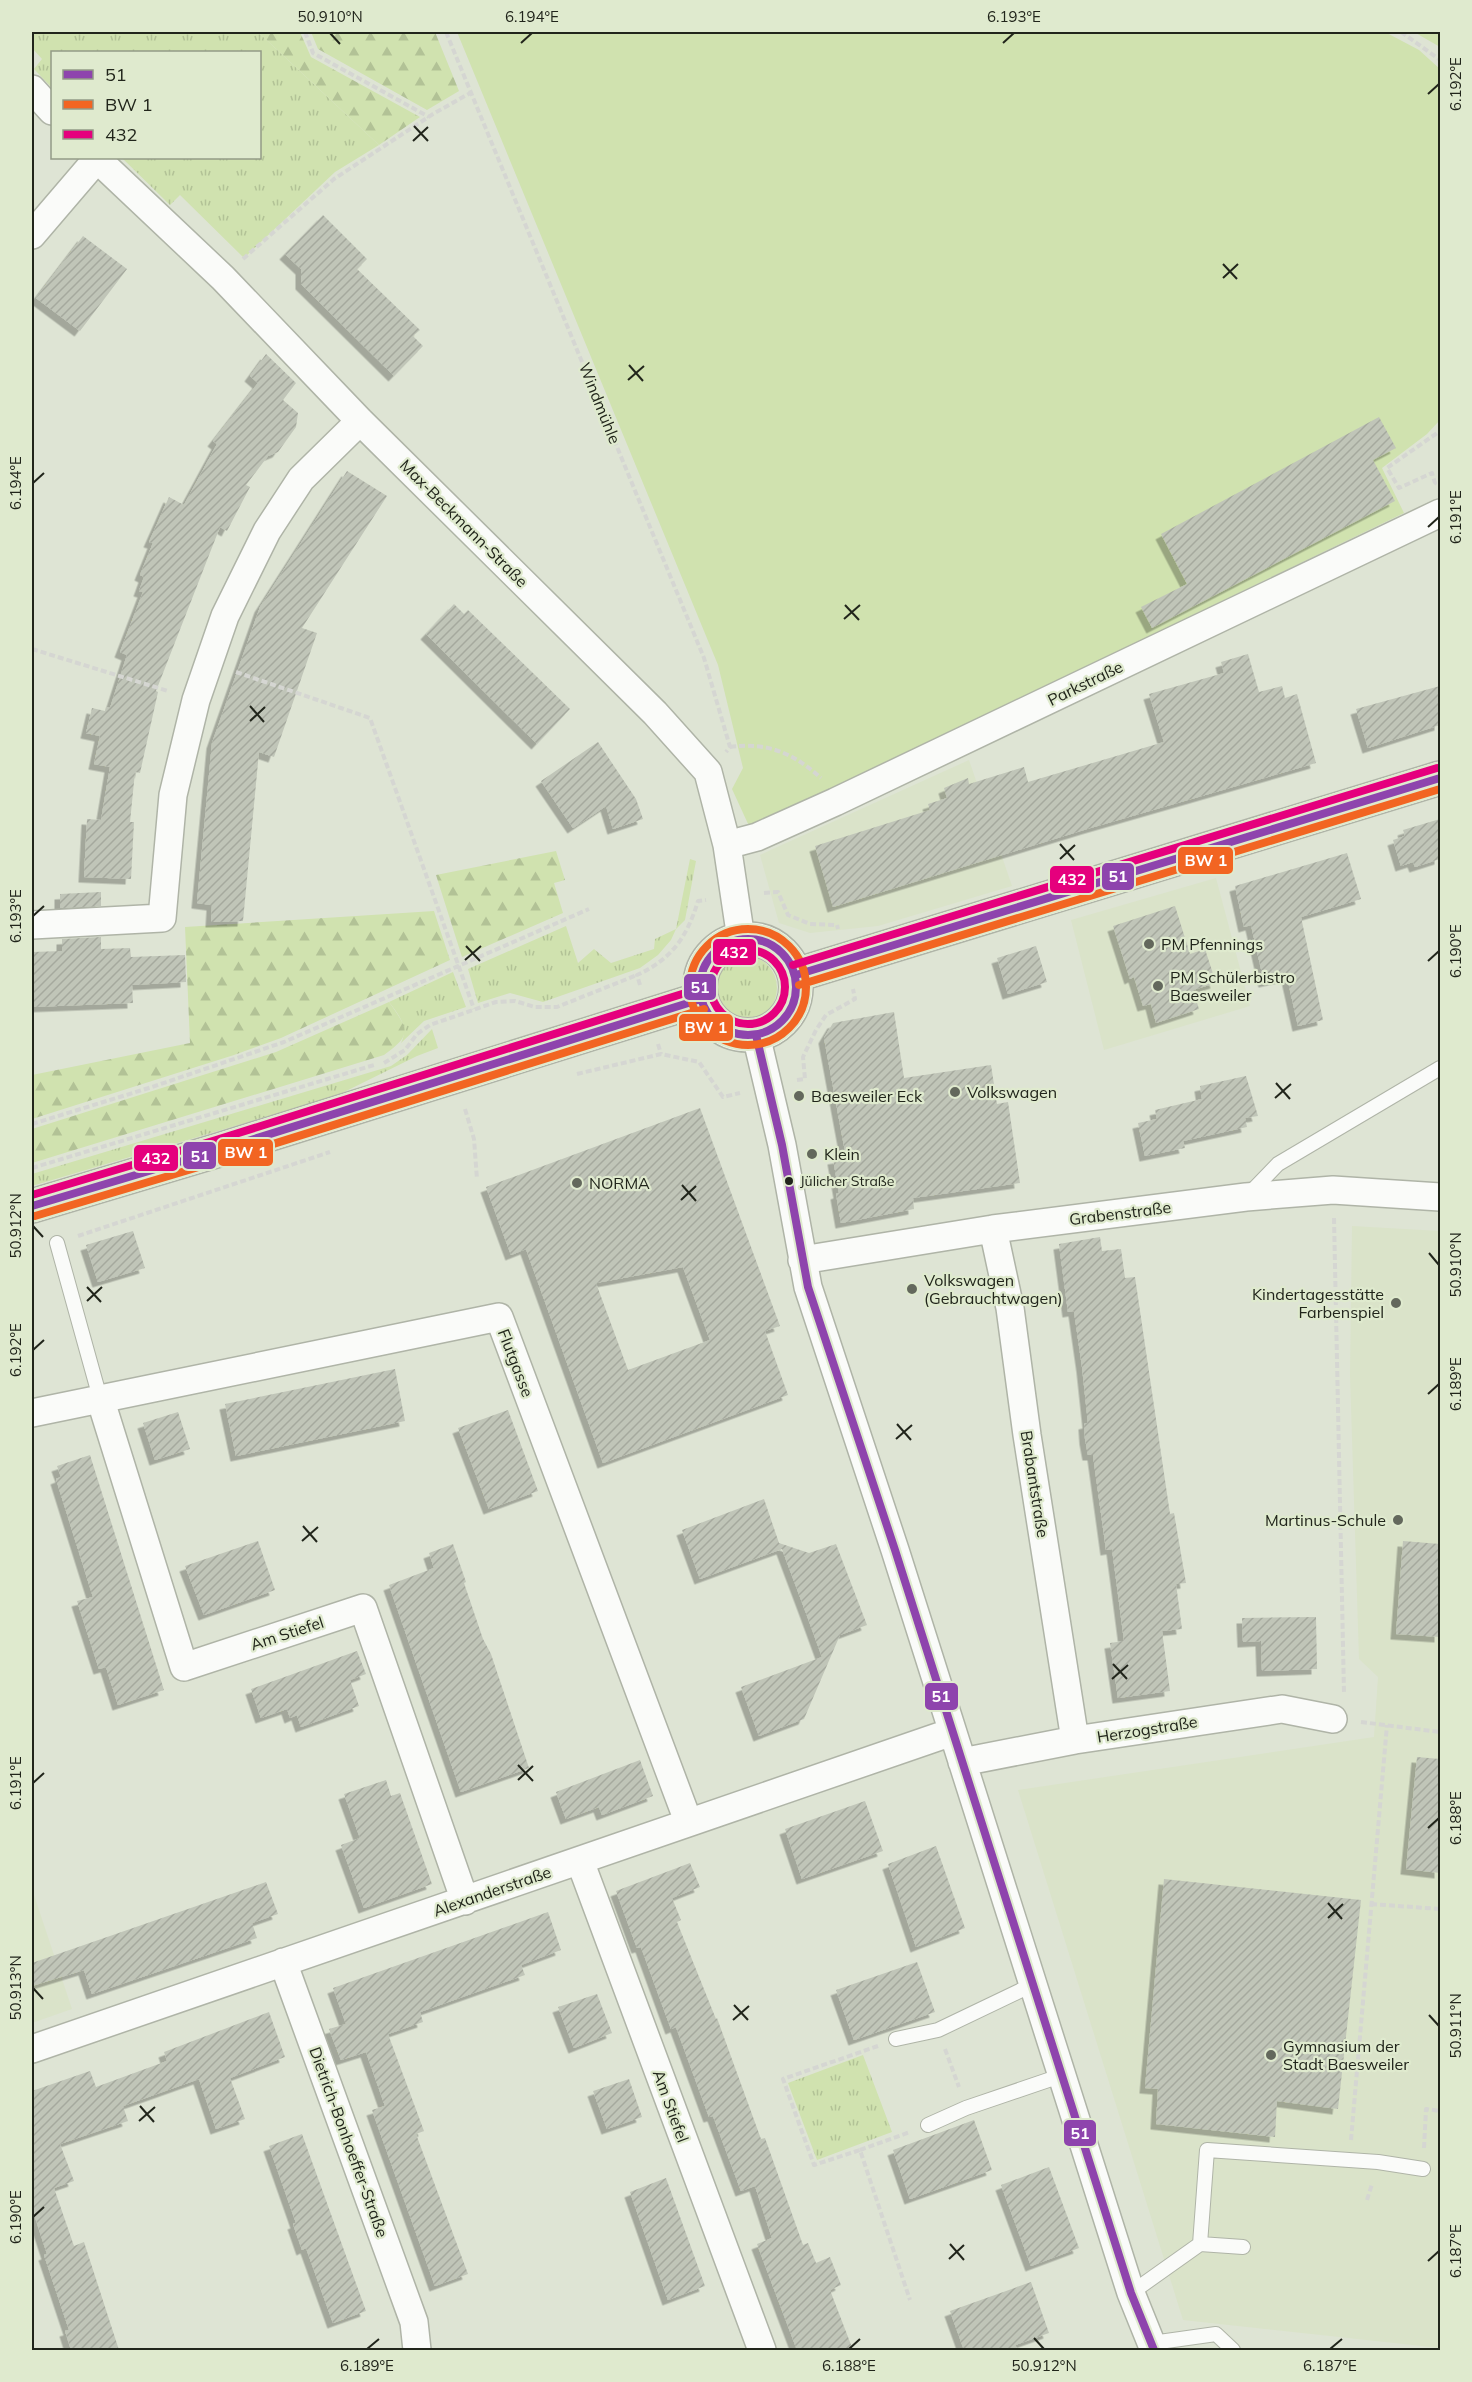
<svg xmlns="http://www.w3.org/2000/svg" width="1472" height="2382" font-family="Mulish,sans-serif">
	<defs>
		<pattern id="grass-tufts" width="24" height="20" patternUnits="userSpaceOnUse" patternTransform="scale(1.5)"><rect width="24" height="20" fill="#d0e2af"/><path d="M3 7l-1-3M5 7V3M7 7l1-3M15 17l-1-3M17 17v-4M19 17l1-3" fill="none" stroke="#b2c296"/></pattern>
		<pattern id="forest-firs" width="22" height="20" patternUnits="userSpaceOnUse" patternTransform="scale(1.5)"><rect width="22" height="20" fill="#d0e2af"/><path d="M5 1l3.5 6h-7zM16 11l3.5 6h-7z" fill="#b2c296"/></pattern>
		<pattern id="building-hatch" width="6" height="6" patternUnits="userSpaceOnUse" patternTransform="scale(1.5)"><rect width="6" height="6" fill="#c0c5b8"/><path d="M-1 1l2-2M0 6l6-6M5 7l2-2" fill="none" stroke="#a5a99e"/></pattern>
		<filter id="shadow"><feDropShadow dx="-5.5" dy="5.5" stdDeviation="0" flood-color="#0004"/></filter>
	</defs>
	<rect width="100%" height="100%" fill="#dee4d4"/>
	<path fill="#dae3c9" d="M969,760L1012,886L878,926L810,933L779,923L760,855Z
		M1216,878L1250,1006L1104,1050L1071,920Z
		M1352,1226L1440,1231V2348L1183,2320L1018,1790L1374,1737L1378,1677L1359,1659L1350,1375Z
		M32,1889L72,2009L32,2023Z"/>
	<path fill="url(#grass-tufts)" d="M32,32H258L379,145L335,172L244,258L180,195L170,205L122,158H260V52H52V88L34,69L42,59L32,48Z
		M1414,32H1440V47Z
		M690,859L696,861L685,920L676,929L671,940L658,955L640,968L543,1002L510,993L478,1003L468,969L566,926L578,963L594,949L611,963L654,949L655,939L676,929Z
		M711 988a33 33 0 1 1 66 0a33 33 0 1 1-66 0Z
		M453,972L466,1007L424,1021L401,1043C409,1027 399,1015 389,1002Z
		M432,1029L438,1048L417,1056L336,1096L32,1186V1174L391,1066L407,1055Z
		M863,2055L892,2132L817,2160L788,2083Z"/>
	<path fill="url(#forest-firs)" d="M258,32H300L311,57L420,117L379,145Z
		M311,32H435L459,91L427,110L318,49Z
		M556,851L565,880L554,883L563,913L462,957L436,875Z
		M434,911L450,960L281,1038L234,1055L32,1119V1075L190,1043L185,927Z
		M389,1002C409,1030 412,1035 384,1055L32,1163V1129L276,1052Z"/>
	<path fill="#d0e2af" d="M457,32H1385L1419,50L1440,69V420L1427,434L1382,468L1404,513L839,786L749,826L732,789L743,768L718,665Z"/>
	<path fill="url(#building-hatch)" fill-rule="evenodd" filter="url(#shadow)" d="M323,215L367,259L357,269L420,330L413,336L423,346L394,376L301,284V269L285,254Z
		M83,236L127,269L80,331L36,298Z
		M266,354L296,383L283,400L298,413L296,427L278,452L268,456L246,485L250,487L227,531L220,527L156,691L158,692L140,773L135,772L130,822H134L131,879L84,877L87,819L101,820L110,767L94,764L100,736L86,733L92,708L105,711L106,707L110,708L127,655L120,652L143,592L139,591L144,577L140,575L153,543L149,542L169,497L184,505L217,444L213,441L258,383L250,376Z
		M1379,417L1396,448L1373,460L1395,501L1152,628L1141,607L1187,584L1161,534Z
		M347,471L387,496L302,628L317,633L274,757L259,752L243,921L211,922L212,905L197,903L212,743L260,607Z
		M454,604L464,614L468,610L570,709L537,744L426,634Z
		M1248,654L1259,692L1282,686L1285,698L1297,694L1316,763L1087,829L833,907L815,846L930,810L928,804L947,798L944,788L968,778L969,784L1024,767L1028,782L1164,742L1149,694L1224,673L1221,662Z
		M1440,686V725L1368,748L1356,709Z
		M598,742L636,799L643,819L613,829L606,806L573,828L541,781Z
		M1440,819V859L1415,867L1413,862L1401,866L1393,840L1405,836L1403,830Z
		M1347,853L1361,899L1301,917L1323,1020L1298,1026L1287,977L1264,982L1251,925L1244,927L1235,886Z
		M101,892V906L60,908V894Z
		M1175,906L1190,954L1205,949L1216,983L1193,990L1199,1009L1156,1023L1151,1004L1143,1006L1134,977L1130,979L1113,926Z
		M101,937V949L130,948L131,957L185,955L186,982L132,985L133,1003L32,1007V952L62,951V939Z
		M1036,946L1047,982L1008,994L997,958Z
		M894,1012L904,1078L991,1065L997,1104L1008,1102L1020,1183L913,1198L914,1209L841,1223L836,1194L839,1193L833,1159L846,1157L824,1038L833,1023Z
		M1246,1076L1258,1116L1245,1118L1247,1127L1183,1141L1185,1148L1145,1156L1138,1123L1157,1119L1155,1110L1202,1099L1200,1086Z
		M700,1108L780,1326L765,1331L788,1395L603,1463L526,1249L511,1255L486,1187ZM683,1267L710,1340L628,1370L596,1283Z
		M133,1231L145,1268L98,1282L86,1245Z
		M1100,1237L1102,1251L1121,1249L1125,1278L1135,1277L1170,1514L1174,1513L1186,1583L1176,1584L1182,1629L1162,1631L1170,1691L1118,1698L1110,1643L1124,1641L1116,1579L1112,1549L1106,1550L1093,1455H1088L1085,1439L1084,1424L1088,1423L1082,1367L1074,1311L1068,1312L1059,1244Z
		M395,1369L405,1421L236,1456L225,1404Z
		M508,1410L538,1491L489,1509L458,1428Z
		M178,1412L190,1449L155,1460L143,1423Z
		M90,1455L164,1690L118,1705L106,1667L99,1669L77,1601L93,1597L56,1479L61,1477L57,1466Z
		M764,1499L779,1543L809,1553L836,1544L867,1625L840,1635L804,1719L759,1736L741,1687L822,1657L806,1613L782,1549L700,1579L682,1530Z
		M258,1541L275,1590L204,1615L185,1566Z
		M1403,1541L1440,1544V1637L1396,1634Z
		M453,1544L466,1582L464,1583L483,1639L491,1654L529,1768L461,1792L389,1585L434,1568L429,1553Z
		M1316,1617L1317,1669L1262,1671L1261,1641L1243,1642L1242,1618Z
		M357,1651L366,1674L350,1680L359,1706L301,1727L297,1715L290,1718L287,1709L261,1718L251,1689Z
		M1417,1757L1440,1759V1873L1406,1869Z
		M640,1760L653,1796L602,1815L599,1807L566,1819L556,1792Z
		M386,1780L391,1796L400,1793L432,1884L364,1908L341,1845L360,1838L344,1794Z
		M865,1801L883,1851L802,1879L785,1829Z
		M936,1846L965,1928L916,1947L888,1864Z
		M690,1863L700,1887L672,1898L681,1920L677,1922L716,2019L717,2018L761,2139L765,2138L803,2245L808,2243L816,2263L830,2257L841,2285L830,2290L853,2350H797L757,2244L772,2238L755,2186L741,2191L713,2116L709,2117L676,2027L671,2029L641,1947L637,1948L616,1891Z
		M1164,1879L1361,1900L1338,2109L1277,2101L1275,2137L1156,2124L1158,2089L1145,2088Z
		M266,1882L278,1914L252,1923L257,1938L92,1994L84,1970L32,1986V1963Z
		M548,1912L561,1950L521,1965L525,1975L420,2012L423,2022L388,2034L424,2131L416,2134L468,2274L435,2286L372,2110L385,2106L366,2052L341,2060L329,2029L346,2024L333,1988Z
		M917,1962L935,2012L854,2040L836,1990Z
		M597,1994L612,2033L574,2048L558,2007Z
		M269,2012L285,2057L230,2078L245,2119L216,2129L199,2079L123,2106L128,2121L60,2144L74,2181L54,2188L74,2246L84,2242L119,2350H71L65,2331L69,2330L44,2255L47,2254L32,2208V2091L90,2071L96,2087L167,2061L164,2052Z
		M629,2079L642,2117L607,2129L593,2091Z
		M974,2120L992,2170L910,2199L893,2150Z
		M302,2134L366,2311L333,2323L306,2248L302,2250L293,2224L296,2223L269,2146Z
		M1049,2167L1079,2248L1031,2266L1001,2185Z
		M666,2178L705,2286L668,2300L630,2192Z
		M1031,2282L1049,2333L1015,2345L1018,2350H964L950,2311Z"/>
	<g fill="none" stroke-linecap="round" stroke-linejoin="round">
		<g stroke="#afb4a7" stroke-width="16">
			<path id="lane" d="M1248,1195L1278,1164L1440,1068
				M57,1243L100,1398
				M896,2039L938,2030L1034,1984
				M928,2125L966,2108L1063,2075
				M1200,2244L1243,2247
				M1131,2293L1200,2244L1207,2150L1378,2162L1423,2169
				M1152,2343L1216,2334L1233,2350"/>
		</g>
		<g stroke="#afb4a7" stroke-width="30">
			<path id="street" d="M32,89L52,111
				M96,158L223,278L360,421L655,713L708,772L727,845L741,939
				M32,235L97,159
				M727,845L757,837L835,802L1440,513
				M32,925L162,918L173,795L196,700L225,616L267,531L301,479L360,421
				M756,1035L782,1145L808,1287L895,1550L1131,2293L1154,2350
				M993,1229L1010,1308L1027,1435L1075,1740
				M802,1260L993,1229L1246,1197L1333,1190L1440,1197
				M100,1398L184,1667L363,1608L465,1901
				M32,1413L499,1317L688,1821
				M962,1762L1075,1740L1282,1709L1333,1719
				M580,1861L762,2350
				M283,1962L414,2322L417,2350
				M32,2049L952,1732"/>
		</g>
		<g stroke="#afb4a7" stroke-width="36">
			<path id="secondary" d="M700 987a48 48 0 1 1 96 0a48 48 0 1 1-96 0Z
				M796,975L1440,778
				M32,1206L219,1150L701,999"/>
		</g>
		<path stroke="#d5d6d2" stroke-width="4" stroke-dasharray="6 3" stroke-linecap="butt" d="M305,32L313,53L429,117
			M446,32L704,658L730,747L726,752
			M1401,32L1440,60
			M243,259L334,179L433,114L472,92
			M1434,484L1435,483L1432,473L1399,488L1387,468L1440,431
			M32,649L168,691
			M236,672L370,718L474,1009
			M730,747C768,742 793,753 821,778
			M764,893L778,892L788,915L810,924L837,925L838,929
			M640,985L637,975C672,959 687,937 698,901L706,900
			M658,1044L661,1054
			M384,1063L405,1050L417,1034L430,1025L496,1002L515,1001L535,1007H557L637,975
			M577,1074L661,1054L699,1062L723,1097L740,1093
			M797,1080L805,1079L803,1057L816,1030L826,1015L855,999L853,989
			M465,1109L474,1139L477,1179
			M32,1124L152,1087L284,1042L589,909
			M32,1168L374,1065
			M1334,1218L1344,1693
			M78,1236L330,1152
			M1361,1722L1440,1732
			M1371,1904L1440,1909
			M878,2046L783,2079L814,2165L860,2150L910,2300
			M945,2049L959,2087
			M1351,2140L1387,1725
			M1424,2148L1426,2109L1440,2111
			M860,2150L910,2132
			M1367,2200L1372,2184"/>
		<use href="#lane" stroke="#fafbf9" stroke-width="14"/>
		<use href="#street" stroke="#fafbf9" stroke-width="27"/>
		<use href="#secondary" stroke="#fafbf9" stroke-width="33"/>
		<g stroke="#dfeace" stroke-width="12">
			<path id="bus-1" d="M700 987a48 48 0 1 1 96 0a48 48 0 1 1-96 0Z
				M796,975L1440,778
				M756,1035L782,1145L808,1287L895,1550L1131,2293L1154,2350
				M32,1206L219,1150L701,999"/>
		</g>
		<g stroke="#dfeace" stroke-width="12">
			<path id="bus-2" d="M690 987a58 58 0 1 1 116 0a58 58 0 1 1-116 0Z
				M799,985L1440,789
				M35,1216L222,1160L704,1009"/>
		</g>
		<g stroke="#dfeace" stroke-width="12">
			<path id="bus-3" d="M711 987a37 37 0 1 1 74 0a37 37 0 1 1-74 0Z
				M793,965L1437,768
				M32,1195L216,1140L698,989"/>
		</g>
		<use href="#bus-1" stroke="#8e44ad" stroke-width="8"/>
		<use href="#bus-2" stroke="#f26522" stroke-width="8"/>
		<use href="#bus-3" stroke="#e5007d" stroke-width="8"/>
	</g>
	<path fill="none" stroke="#21251b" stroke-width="2" d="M330,33L340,44M521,43L532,33M1003,43L1014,33M1428,94L1439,84M414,126L428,141M413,141L428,127M1223,264L1237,279M1223,278L1238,264M629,365L643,381M628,380L644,366M33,483L44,473M1428,527L1439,517M845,605L859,620M844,619L860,605M250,706L264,722M250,721L265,707M1060,844L1074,860M1060,859L1075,845M33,916L44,906M466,946L480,961M465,960L481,946M1428,961L1439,951M1276,1083L1290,1099M1275,1098L1291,1084M682,1185L696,1201M681,1200L696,1186M33,1226L43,1237M1429,1253L1439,1265M87,1287L101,1302M87,1301L102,1287M33,1350L44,1340M1428,1394L1439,1384M897,1424L911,1440M896,1439L912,1425M303,1526L317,1542M302,1541L318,1527M1113,1664L1127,1679M1112,1679L1128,1665M518,1765L533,1781M518,1780L533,1766M33,1783L44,1773M1428,1828L1439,1818M1328,1903L1342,1919M1328,1918L1343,1904M33,1988L43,1999M734,2005L748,2020M1429,2015L1439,2026M733,2020L749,2006M140,2106L154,2122M139,2121L155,2107M33,2217L44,2207M950,2244L964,2260M949,2259L964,2245M1428,2261L1439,2251M1034,2338L1044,2349M367,2349L379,2339M849,2349L860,2339M1330,2349L1342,2339"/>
	<g fill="#63685c" stroke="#dfeace" stroke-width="2">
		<circle cx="1149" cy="944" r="6"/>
		<circle cx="1158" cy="986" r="6"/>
		<circle cx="955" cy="1092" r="6"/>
		<circle cx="799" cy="1096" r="6"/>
		<circle cx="812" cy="1154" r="6"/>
		<circle cx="577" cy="1183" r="6"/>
		<circle cx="912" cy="1289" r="6"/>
		<circle cx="1396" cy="1303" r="6"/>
		<circle cx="1398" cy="1520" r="6"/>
		<circle cx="1271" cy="2055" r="6"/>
	</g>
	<circle fill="#21251b" stroke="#dfeace" stroke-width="2" cx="789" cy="1181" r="5"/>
	<g text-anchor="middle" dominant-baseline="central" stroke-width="4.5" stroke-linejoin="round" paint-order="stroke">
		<g font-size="14" fill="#21251b" stroke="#dfeace" text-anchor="start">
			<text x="800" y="1181">Jülicher Straße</text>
		</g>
		<g font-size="16" fill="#21251b" stroke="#dfeace">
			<text transform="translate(600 403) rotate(68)">Windmühle</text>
			<text transform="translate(464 523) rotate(45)">Max-Beckmann-Straße</text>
			<text transform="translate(1085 683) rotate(-26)">Parkstraße</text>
			<text transform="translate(1120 1213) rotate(-7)">Grabenstraße</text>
			<text transform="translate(516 1363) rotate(69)">Flutgasse</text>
			<text transform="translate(1035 1484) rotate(81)">Brabantstraße</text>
			<text transform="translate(287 1633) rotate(-18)">Am Stiefel</text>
			<text transform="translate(1147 1729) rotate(-9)">Herzogstraße</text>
			<text transform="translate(492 1891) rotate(-19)">Alexanderstraße</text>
			<text transform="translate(671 2106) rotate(70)">Am Stiefel</text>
			<text transform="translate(349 2142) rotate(70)">Dietrich-Bonhoeffer-Straße</text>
		</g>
		<g font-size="16" fill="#21251b" stroke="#dfeace" text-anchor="start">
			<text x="1161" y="944">PM Pfennings</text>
			<text x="1170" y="977">PM Schülerbistro<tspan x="1170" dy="18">Baesweiler</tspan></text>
			<text x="967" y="1092">Volkswagen</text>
			<text x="811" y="1096">Baesweiler Eck</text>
			<text x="824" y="1154">Klein</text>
			<text x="589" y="1183">NORMA</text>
			<text x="924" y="1280">Volkswagen<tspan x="924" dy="18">(Gebrauchtwagen)</tspan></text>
			<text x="1384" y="1294" text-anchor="end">Kindertagesstätte<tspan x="1384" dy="18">Farbenspiel</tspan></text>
			<text x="1386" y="1520" text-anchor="end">Martinus-Schule</text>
			<text x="1283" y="2046">Gymnasium der<tspan x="1283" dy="18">Stadt Baesweiler</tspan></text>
		</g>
	</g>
	<g stroke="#dfeace" stroke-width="2">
		<rect x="1177" y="846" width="57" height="29" rx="6" fill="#f26522"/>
		<rect x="1101" y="862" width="34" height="29" rx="6" fill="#8e44ad"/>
		<rect x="1049" y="865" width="46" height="29" rx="6" fill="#e5007d"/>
		<rect x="712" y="938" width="45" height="28" rx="6" fill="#e5007d"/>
		<rect x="683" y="973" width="34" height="28" rx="6" fill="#8e44ad"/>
		<rect x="678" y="1013" width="56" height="29" rx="6" fill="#f26522"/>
		<rect x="217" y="1138" width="57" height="29" rx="6" fill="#f26522"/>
		<rect x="182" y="1141" width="35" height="29" rx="6" fill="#8e44ad"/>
		<rect x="133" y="1144" width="46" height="28" rx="6" fill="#e5007d"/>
		<rect x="924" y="1682" width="35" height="29" rx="6" fill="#8e44ad"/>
		<rect x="1063" y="2119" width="34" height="28" rx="6" fill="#8e44ad"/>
	</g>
	<g font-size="16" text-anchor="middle" font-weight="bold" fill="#fff">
		<text x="1206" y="866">BW 1</text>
		<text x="1118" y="882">51</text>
		<text x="1072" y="885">432</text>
		<text x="734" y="958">432</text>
		<text x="700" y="993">51</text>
		<text x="706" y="1033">BW 1</text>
		<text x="246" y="1158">BW 1</text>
		<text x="200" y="1162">51</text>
		<text x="156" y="1164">432</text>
		<text x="941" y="1702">51</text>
		<text x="1080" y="2139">51</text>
	</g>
	<rect width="1472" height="2382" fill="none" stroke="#dfeace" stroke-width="66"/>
	<rect x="51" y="51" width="210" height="108" fill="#dfeace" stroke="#939b86" stroke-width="1.5"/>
	<rect x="63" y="70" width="30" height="9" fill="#8e44ad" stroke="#939b86" stroke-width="1.5"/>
	<text x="105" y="81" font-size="18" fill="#21251b">51</text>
	<rect x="63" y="100" width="30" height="9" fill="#f26522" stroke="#939b86" stroke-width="1.5"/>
	<text x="105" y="111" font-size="18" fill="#21251b">BW 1</text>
	<rect x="63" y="130" width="30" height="9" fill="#e5007d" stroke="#939b86" stroke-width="1.5"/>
	<text x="105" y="141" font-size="18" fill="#21251b">432</text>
	<rect x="33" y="33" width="1406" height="2316" fill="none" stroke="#21251b" stroke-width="2"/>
	<g font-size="15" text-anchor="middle" fill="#21251b">
		<text x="330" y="22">50.910°N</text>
		<text x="532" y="22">6.194°E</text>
		<text x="1014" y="22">6.193°E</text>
		<text transform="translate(1456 84) rotate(-90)" y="5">6.192°E</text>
		<text transform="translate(16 483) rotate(-90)" y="5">6.194°E</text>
		<text transform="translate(1456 517) rotate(-90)" y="5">6.191°E</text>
		<text transform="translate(16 916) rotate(-90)" y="5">6.193°E</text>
		<text transform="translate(1456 951) rotate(-90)" y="5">6.190°E</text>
		<text transform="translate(16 1226) rotate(-90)" y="5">50.912°N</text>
		<text transform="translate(1456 1265) rotate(-90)" y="5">50.910°N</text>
		<text transform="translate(16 1350) rotate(-90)" y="5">6.192°E</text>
		<text transform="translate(1456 1384) rotate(-90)" y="5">6.189°E</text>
		<text transform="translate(16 1783) rotate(-90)" y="5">6.191°E</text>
		<text transform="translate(1456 1818) rotate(-90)" y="5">6.188°E</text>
		<text transform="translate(16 1988) rotate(-90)" y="5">50.913°N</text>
		<text transform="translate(1456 2026) rotate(-90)" y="5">50.911°N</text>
		<text transform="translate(16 2217) rotate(-90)" y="5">6.190°E</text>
		<text transform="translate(1456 2251) rotate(-90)" y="5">6.187°E</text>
		<text x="367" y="2371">6.189°E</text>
		<text x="849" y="2371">6.188°E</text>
		<text x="1044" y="2371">50.912°N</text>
		<text x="1330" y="2371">6.187°E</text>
	</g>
</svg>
